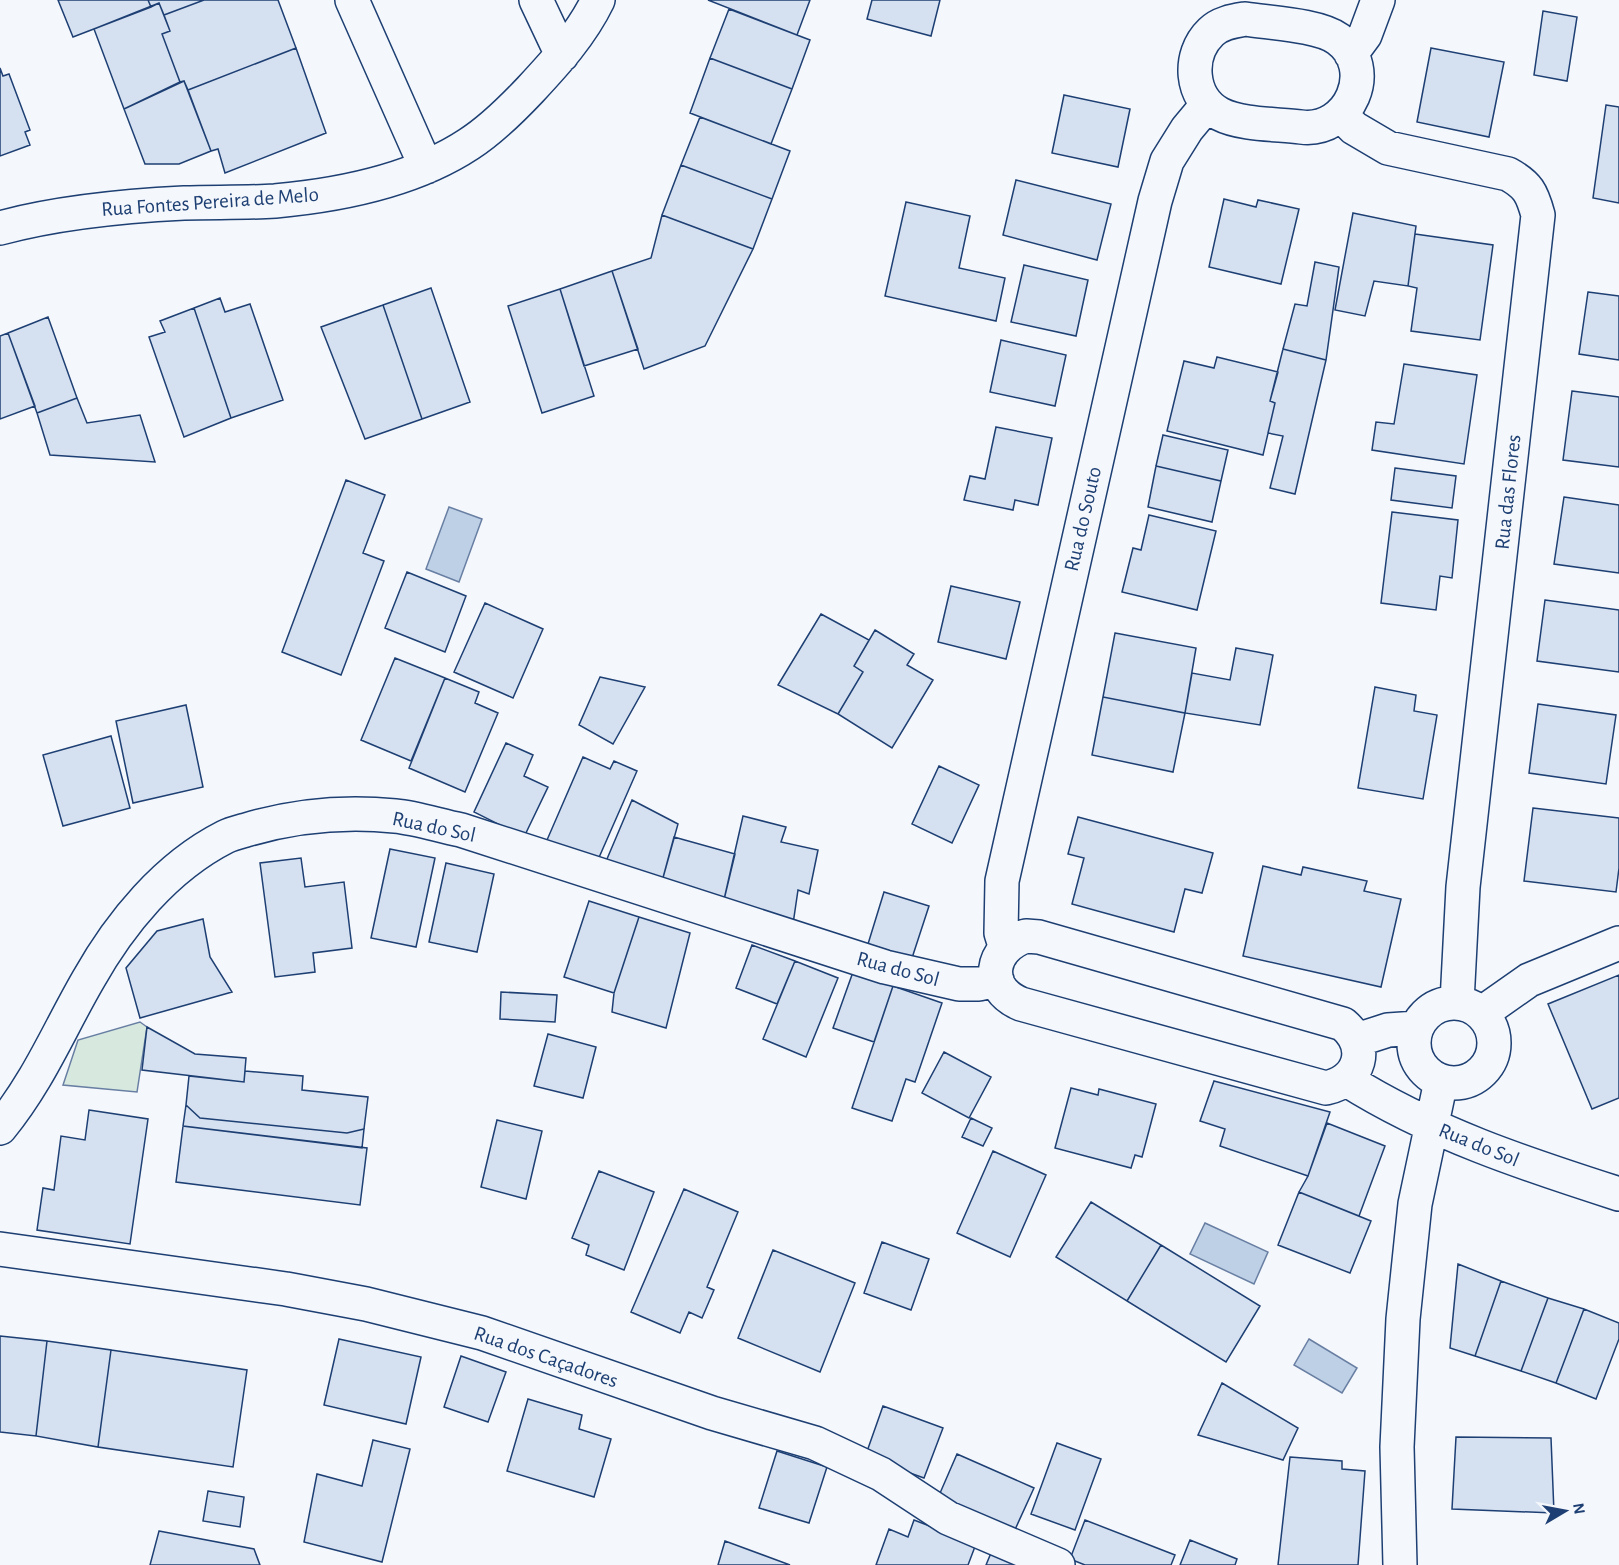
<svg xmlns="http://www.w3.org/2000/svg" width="1619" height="1565" font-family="'Alegreya Sans',sans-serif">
	<rect width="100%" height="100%" fill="#f4f7fb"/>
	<path fill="#d7e8df" stroke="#687fa3" stroke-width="1.5" d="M140,1022L147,1027L137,1092L63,1085L78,1040Z"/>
	<path fill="#bed0e5" stroke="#687fa3" stroke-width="1.5" d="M449,507L482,519L459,582L426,569Z
		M1205,1223L1268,1252L1254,1284L1190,1254Z
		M1309,1339L1357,1368L1342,1393L1294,1365Z"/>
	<path fill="#d5e0f0" stroke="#1d3f73" stroke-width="1.5" d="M58,0H148L151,7L73,37Z
		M148,0H204L164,15L159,3L151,7Z
		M204,0H278L296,48L188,90L184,81L180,82L162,34L170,31L164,15Z
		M708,0H810L797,35Z
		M872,0H940L931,36L867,19Z
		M159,3L170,31L162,34L180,82L124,109L94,29Z
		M729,9L810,40L792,89L710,58Z
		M1543,11L1577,17L1567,81L1534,75Z
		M296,48L326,133L225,173L218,149L211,151L188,90Z
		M1431,48L1504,62L1489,137L1417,122Z
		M710,58L792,89L771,144L690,113Z
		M0,68L3,76L9,74L30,130L25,132L30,145L0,156Z
		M184,81L211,151L179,164H145L124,109Z
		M1064,95L1130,109L1118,167L1052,153Z
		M1606,105L1619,107V203L1593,198Z
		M700,117L790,151L772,199L681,165Z
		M681,165L772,199L753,249L662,215Z
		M1016,180L1111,204L1097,260L1003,235Z
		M1224,199L1256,207L1258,200L1299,209L1281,284L1209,267Z
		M906,202L970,216L959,268L1005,278L996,321L885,296Z
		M1353,213L1416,226L1408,286L1374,281L1365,316L1335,310Z
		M662,215L753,249L705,346L644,369L612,271L651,258Z
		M1415,234L1493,245L1480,340L1411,331L1417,288L1408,286Z
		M1315,262L1339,267L1326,360L1283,349L1295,304L1307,306Z
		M1024,265L1088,280L1076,336L1011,322Z
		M612,271L638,349L584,366L560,289Z
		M431,288L470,402L422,419L383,305Z
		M560,289L594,396L542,413L508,306Z
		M1588,292L1619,296V360L1579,354Z
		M220,298L225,312L250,304L283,400L231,418L194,308Z
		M383,305L422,419L365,439L321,327Z
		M194,308L231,418L184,437L149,337L165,332L160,321Z
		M48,317L77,398L37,413L8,333Z
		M8,333L35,406L0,419V336Z
		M1001,340L1066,355L1055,406L990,392Z
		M1283,349L1326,360L1295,494L1270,488L1283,436L1268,433L1275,403L1270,401Z
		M1217,357L1278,372L1270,401L1275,403L1263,455L1167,431L1184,361L1214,368Z
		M1404,364L1477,375L1464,464L1372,450L1376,422L1394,424Z
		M1572,391L1619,397V467L1563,460Z
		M77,398L87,423L140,415L155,462L50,455L37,413Z
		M996,427L1052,438L1038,505L1015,500L1013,510L964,500L970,476L985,479Z
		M1163,435L1228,450L1221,481L1156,466Z
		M1156,466L1221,481L1212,522L1148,507Z
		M1395,468L1456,476L1452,508L1391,500Z
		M346,480L385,495L363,553L384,561L341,675L282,652Z
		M1564,497L1619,505V573L1554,564Z
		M1392,512L1458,520L1452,578L1440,576L1436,610L1381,603Z
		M1149,515L1216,531L1197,610L1122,592L1133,548L1141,550Z
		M407,572L466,596L445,652L385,628Z
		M951,586L1020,602L1006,659L938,642Z
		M1545,600L1619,610V672L1537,661Z
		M485,603L543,629L513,698L454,672Z
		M821,614L869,640L854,666L863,672L838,714L778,685Z
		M875,630L914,654L907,665L933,680L892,748L838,714L863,672L854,666Z
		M1115,633L1196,648L1185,713L1103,697Z
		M1236,648L1273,655L1260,725L1185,713L1192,673L1230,680Z
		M395,658L445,678L411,761L361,740Z
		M600,677L645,687L613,744L579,725Z
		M445,678L479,692L475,703L498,713L465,792L409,768Z
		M1375,687L1416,695L1414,711L1437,715L1423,799L1358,788Z
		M1103,697L1185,713L1173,772L1092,755Z
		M1538,704L1616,715L1606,784L1529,773Z
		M186,705L203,787L133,803L116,721Z
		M111,736L130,808L63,826L43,755Z
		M506,743L533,755L524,776L548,787L524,837L474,812Z
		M583,757L610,769L614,761L637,771L597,862L547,840Z
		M939,766L979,785L952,843L912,824Z
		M632,800L678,824L661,885L604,866Z
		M1533,808L1619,818V868L1616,892L1524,881Z
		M743,816L786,827L781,842L818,850L809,894L798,890L793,924L723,904Z
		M1078,817L1213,853L1202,893L1185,889L1174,932L1072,904L1084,858L1068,854Z
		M674,837L735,854L723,904L661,885Z
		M390,849L435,858L416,947L371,938Z
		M301,858L305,887L344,882L352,948L313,953L315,972L275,977L260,863Z
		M446,863L494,874L477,952L429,942Z
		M1263,866L1301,875L1303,867L1367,881L1364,891L1401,899L1381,987L1243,956Z
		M884,892L929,906L912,958L868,944Z
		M589,901L639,917L614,993L564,977Z
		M639,917L690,933L666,1028L612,1012L614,993Z
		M203,919L210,957L232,992L140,1018L126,968L157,931Z
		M752,945L795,961L777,1004L736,988Z
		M795,961L838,978L806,1057L763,1039Z
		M853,972L893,986L874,1042L833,1028Z
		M1619,975V1098L1592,1109L1548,1004Z
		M893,986L942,1003L915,1082L906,1079L892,1121L852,1108Z
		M501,992L557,995L555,1022L500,1019Z
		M147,1027L195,1054L246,1058L244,1082L142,1070Z
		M548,1034L596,1047L583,1098L534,1086Z
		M944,1052L991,1077L969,1118L922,1093Z
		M245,1071L303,1076L302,1090L368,1097L364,1129L347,1133L200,1118L186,1105L189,1076L244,1082Z
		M1214,1081L1330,1112L1308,1176L1220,1146L1225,1129L1200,1121Z
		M1071,1088L1098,1095L1099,1089L1156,1104L1142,1157L1135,1155L1131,1168L1055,1148Z
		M186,1105L200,1118L347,1133L364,1129L362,1148L183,1126Z
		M89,1110L148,1119L130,1244L37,1230L43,1188L54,1190L61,1136L85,1140Z
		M971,1118L992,1128L983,1146L962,1137Z
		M497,1120L542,1131L526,1199L481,1187Z
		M1327,1123L1385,1146L1359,1216L1299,1192L1308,1176Z
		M183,1126L367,1148L360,1205L176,1182Z
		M993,1151L1046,1175L1010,1257L957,1233Z
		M599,1171L654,1192L624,1270L586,1255L589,1245L572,1238Z
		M684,1189L738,1212L707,1287L714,1290L702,1318L689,1312L680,1333L631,1312Z
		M1299,1192L1371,1221L1350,1273L1278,1245Z
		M1091,1202L1161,1245L1127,1301L1056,1257Z
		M882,1242L929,1259L911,1310L864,1293Z
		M1161,1245L1260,1306L1226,1362L1127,1301Z
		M773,1250L855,1283L820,1372L738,1338Z
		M1458,1264L1501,1281L1475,1356L1450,1348Z
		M1501,1281L1548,1298L1521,1371L1475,1356Z
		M1548,1298L1584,1309L1556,1383L1521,1371Z
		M1584,1309L1619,1323V1339L1596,1399L1556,1383Z
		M0,1336L47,1341L36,1436L0,1432Z
		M339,1339L421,1357L406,1424L324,1405Z
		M47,1341L111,1350L98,1447L36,1436Z
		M111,1350L247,1370L233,1467L98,1447Z
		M461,1356L506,1372L488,1422L444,1407Z
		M1222,1383L1298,1428L1283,1460L1198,1435Z
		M528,1399L582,1415L579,1429L611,1439L594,1497L507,1471Z
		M883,1406L943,1428L924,1478L865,1457Z
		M1456,1437L1551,1438L1554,1513L1452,1509Z
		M373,1440L410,1449L382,1562L304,1542L317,1474L362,1486Z
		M1057,1443L1101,1459L1075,1530L1031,1514Z
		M777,1451L827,1467L809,1523L759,1508Z
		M957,1454L1034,1488L1013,1534L937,1500Z
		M1290,1457L1342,1461V1469L1365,1471L1358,1565H1278Z
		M208,1491L244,1497L240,1527L203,1521Z
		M914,1520L976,1544L968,1565H876L889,1529L908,1537Z
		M1085,1520L1175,1555L1171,1565H1085L1070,1559Z
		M159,1531L254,1549L260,1565H150Z
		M1190,1540L1237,1559L1235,1565H1180Z
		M725,1541L790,1565H718Z
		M991,1553L1022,1565H986Z"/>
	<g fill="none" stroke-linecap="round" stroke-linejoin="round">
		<g stroke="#1d3f73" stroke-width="36">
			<path id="minor" d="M352,0L426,167
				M536,0L562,55
				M1245,19C1270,23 1319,25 1338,39C1378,68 1350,133 1301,127C1278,124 1241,125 1220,114C1190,98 1187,55 1211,32C1220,23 1233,21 1245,19Z
				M1351,54L1365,35L1378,0
				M1341,115L1354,128L1388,148L1508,174C1528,185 1532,193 1538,215L1463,887L1457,1002
				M0,228C59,212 123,206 184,203C214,202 245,203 275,201C341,195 413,181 469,144C491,130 512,109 530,90C556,62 581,35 598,0
				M1026,936L1039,937L1343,1024C1370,1047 1361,1080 1326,1088L1021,1004C983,988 990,948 1026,936Z
				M1005,946L1001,933L1002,881L1155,201L1167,161L1187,129L1207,105
				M1414 1043a40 40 0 1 1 80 0a40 40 0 1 1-80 0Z
				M1482,1013L1529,980L1619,943
				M1357,1040L1388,1030L1417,1028
				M1347,1080C1431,1133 1525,1164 1619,1194
				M0,1128C39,1080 58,1032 88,980C120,923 166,867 225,837C231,834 239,832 246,830C293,816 345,811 395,816C417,818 440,826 461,830L885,967L959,984H979L997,980
				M0,1249L286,1289L366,1304L482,1333L712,1413L815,1443L881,1474L948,1518L1058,1565
				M1400,1565L1397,1447L1403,1319L1415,1204L1441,1081"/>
		</g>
		<use href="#minor" stroke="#f4f7fb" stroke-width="33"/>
	</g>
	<g text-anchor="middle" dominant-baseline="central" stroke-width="4.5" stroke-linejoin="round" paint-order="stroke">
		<g font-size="21" fill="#1d3f73" stroke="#f4f7fb">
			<text transform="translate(210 202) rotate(-4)">Rua Fontes Pereira de Melo</text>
			<text transform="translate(1508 492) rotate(-84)">Rua das Flores</text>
			<text transform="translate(1083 519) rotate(-77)">Rua do Souto</text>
			<text transform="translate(434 827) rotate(12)">Rua do Sol</text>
			<text transform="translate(898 969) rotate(15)">Rua do Sol</text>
			<text transform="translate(1479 1145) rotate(22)">Rua do Sol</text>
			<text transform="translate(546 1357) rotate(19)">Rua dos Caçadores</text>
		</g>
	</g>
	<g transform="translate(1565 1511) rotate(80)" stroke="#f4f7fb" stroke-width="4.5" paint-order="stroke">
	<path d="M0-4.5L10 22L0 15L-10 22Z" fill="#1d3f73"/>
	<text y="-9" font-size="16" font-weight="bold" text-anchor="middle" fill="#1d3f73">N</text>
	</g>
</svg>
